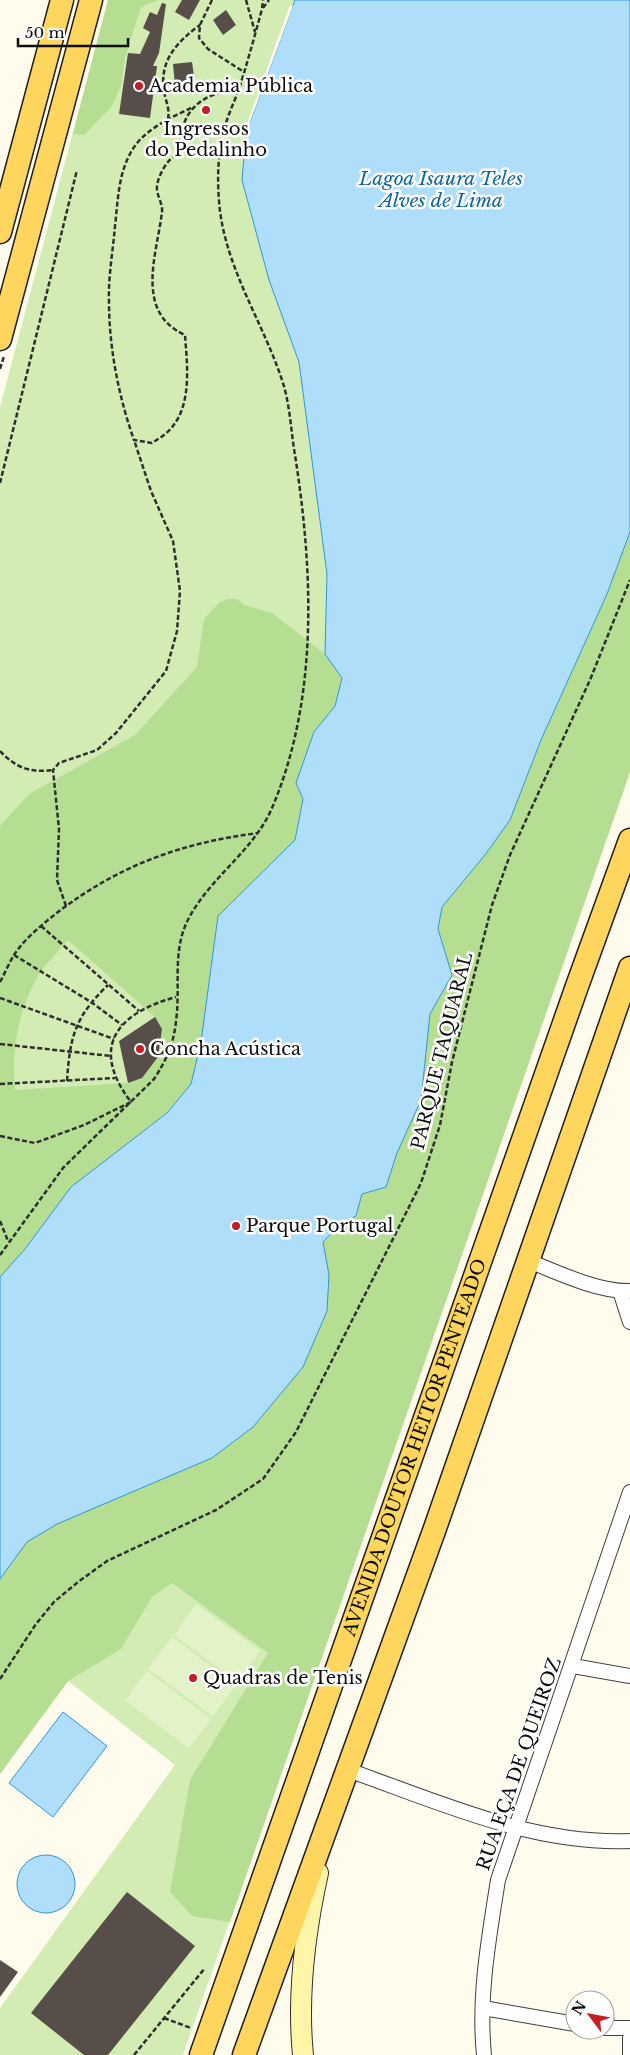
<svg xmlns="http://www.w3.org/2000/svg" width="630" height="2055" font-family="'Libre Baskerville',serif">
	<rect width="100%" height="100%" fill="#fffbed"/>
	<path fill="#d2ecb4" d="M108,0H630V772L183,2055H0V2008L175,1765L68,1681L0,1774V407Z"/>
	<path fill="#b5de93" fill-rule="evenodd" d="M108,0H159L141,7L125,58L121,86L112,106L84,135L73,134Z
		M630,532V772L230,1922L192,1916L170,1892L190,1780L268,1653L172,1583L152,1597L121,1649L68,1681L0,1774V1579L27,1542L57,1524L212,1458L253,1427L329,1275L323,1242L339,1225L356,1216L362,1194L386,1187L397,1153L426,1041L430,1014L452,975L438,929L442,907L485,855L510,820L541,740L607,594Z
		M227,599H237L244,605L272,613L325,654L342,677L335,706L314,732L295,840L218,916L201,1042L191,1084L167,1112L133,1139L0,1277V826L29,794L135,735L197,667L204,619L218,604ZM68,940L155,1017L162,1029L158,1057L142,1078L128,1083L15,1090C11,1051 18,1011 38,976C46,963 58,952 68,940Z"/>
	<path fill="#e4f3c7" d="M196,1604L260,1651L238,1682L174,1635Z
		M172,1637L236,1685L213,1716L148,1669Z
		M147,1671L211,1719L189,1748L125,1700Z"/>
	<path fill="#aedefa" stroke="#3196d6" d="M295,0H630V532L607,594L541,740L510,820L485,855L442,907L438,929L452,975L430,1014L421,1100L397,1153L386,1187L362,1194L356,1216L339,1225L323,1242L329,1275L327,1311L303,1367L253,1427L212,1458L57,1524L27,1542L0,1579V1277L25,1249L71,1187L167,1113L191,1084L201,1042L218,916L295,840L303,799L296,783L314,732L335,706L342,678L325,654L327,574L299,362L269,280L242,180L246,133Z
		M63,1712L107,1746L53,1817L9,1783Z
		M17 1884a29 29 0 1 1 58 0a29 29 0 1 1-58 0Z"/>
	<path fill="#fffbed" d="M290,5L293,6L246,133L244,132Z"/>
	<path fill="#574e49" d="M182,0H200L189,20L175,12Z
		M162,3L166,4L159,53L153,66H157L150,118L119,114L128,53L140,54L150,32L143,28L150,12L157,15Z
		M226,10L236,25L223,35L213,20Z
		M192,62L195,83L175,85L173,64Z
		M155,1017L162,1029L158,1057L142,1078L128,1083L119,1041Z
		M127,1892L195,1946L108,2055H84L31,2013Z
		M0,1960L18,1972L0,1997Z"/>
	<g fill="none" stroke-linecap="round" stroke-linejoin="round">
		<g stroke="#404040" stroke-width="16">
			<path id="street" d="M529,1261C558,1273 599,1292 630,1291
				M620,1291L630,1322
				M573,1666L630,1676
				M348,1770C439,1802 532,1845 630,1841
				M483,2008L575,2024
				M605,2028H630
				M484,2055C478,1997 489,1937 498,1880L630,1492
				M630,2055V2037"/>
		</g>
		<g stroke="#2f2f2f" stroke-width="22">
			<path id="secondary" d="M303,2055C297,1995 305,1932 318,1873"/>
		</g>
		<g stroke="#1e1e1e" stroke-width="25">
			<g id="primary">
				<path d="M0,232L62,0"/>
				<path d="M0,339L91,0"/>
				<path id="s1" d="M201,2055L576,989L630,840"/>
				<path d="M244,2055L434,1531L630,968"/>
			</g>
		</g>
		<path stroke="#2f2f2f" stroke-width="2.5" stroke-dasharray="5 2.5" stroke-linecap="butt" d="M212,0L200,25L199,38L208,49L244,72
			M246,0L255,32
			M263,8L269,0
			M191,108C170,118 143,130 131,152C118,175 118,201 115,226C113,251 108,277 109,302C109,348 119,398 134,440L152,443C160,438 168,433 173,426C192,402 187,363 185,335C134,312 157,254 162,212C163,203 156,195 157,186C158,178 163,168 168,162C170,159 175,157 176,154C181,144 181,131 185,121C193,101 217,89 237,93
			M168,119C170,110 166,101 164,92C159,60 177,42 200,25
			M0,369L4,356
			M0,483L77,170
			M0,751C16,768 30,773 53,770
			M66,906L57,880L59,829L53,770L59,763L97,750L116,733L166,671L177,631L180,591L173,541L151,491L134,440
			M41,926L139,1011
			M14,955L91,1002L122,1025
			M0,982C5,973 9,963 14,955C25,938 43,924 58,912C120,865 181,843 258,833
			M0,998L114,1039
			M0,1044L111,1056
			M67,1081C70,1036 75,1017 108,985
			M0,1084L115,1078
			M0,1136L35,1143L84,1125L131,1102C89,1047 117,1013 176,997
			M0,1221L8,1241
			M0,1255L63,1168L154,1079C166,1061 174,1043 176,1021C181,986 171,949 190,916C212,876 254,850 272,808C319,698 313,570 295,455C291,432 290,405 283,383C263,321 224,267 219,201C217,176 218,148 226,123C230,110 236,98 240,86C248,60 255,35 262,9L263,0
			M0,1679L36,1624L54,1602L78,1582L107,1561L216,1510L263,1479L296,1432L421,1183L440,1125L452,1062L492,905L510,855L590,680L630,580
			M164,2018L191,2028
			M134,2055L205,1968"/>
		<use href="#street" stroke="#fff" stroke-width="14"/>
		<use href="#secondary" stroke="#fff5a8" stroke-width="20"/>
		<use href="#primary" stroke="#ffd65d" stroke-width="22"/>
	</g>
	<g fill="#c61c26" stroke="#fff" stroke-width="2">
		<circle cx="139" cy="86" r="5"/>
		<circle cx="206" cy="110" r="5"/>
		<circle cx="140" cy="1049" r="5"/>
		<circle cx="236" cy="1226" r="5"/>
		<circle cx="193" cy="1678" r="5"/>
	</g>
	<g text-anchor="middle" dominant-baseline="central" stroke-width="5" stroke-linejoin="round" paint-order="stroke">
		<g font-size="18" fill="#0d0d0d" stroke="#fff" text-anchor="start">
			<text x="149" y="86">Academia Pública</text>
			<text x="206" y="129" text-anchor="middle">Ingressos<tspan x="206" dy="21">do Pedalinho</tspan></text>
			<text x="150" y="1049">Concha Acústica</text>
			<text x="246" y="1226">Parque Portugal</text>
			<text x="203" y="1678">Quadras de Tenis</text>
		</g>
		<g font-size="18" fill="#0d0d0d" stroke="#fff">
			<text transform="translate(442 1051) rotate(-76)">PARQUE TAQUARAL</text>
			<text stroke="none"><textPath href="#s1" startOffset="644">AVENIDA DOUTOR HEITOR PENTEADO</textPath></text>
			<text transform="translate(519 1764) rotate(-71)">RUA EÇA DE QUEIROZ</text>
		</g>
		<g font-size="19" font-style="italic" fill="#0e66a7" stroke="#fff">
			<text x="441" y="178">Lagoa Isaura Teles<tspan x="441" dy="22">Alves de Lima</tspan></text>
		</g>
	</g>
	<g transform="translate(590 2015) rotate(302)"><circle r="24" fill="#ffffff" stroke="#9e9e9e"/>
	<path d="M0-4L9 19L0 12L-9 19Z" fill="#c61c26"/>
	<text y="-8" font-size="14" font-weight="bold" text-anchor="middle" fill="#0d0d0d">N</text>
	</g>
	<path d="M18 38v8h110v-8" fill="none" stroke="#0d0d0d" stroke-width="2.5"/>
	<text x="25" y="38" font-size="15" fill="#0d0d0d" stroke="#ffffff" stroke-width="4" paint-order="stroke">50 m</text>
</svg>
